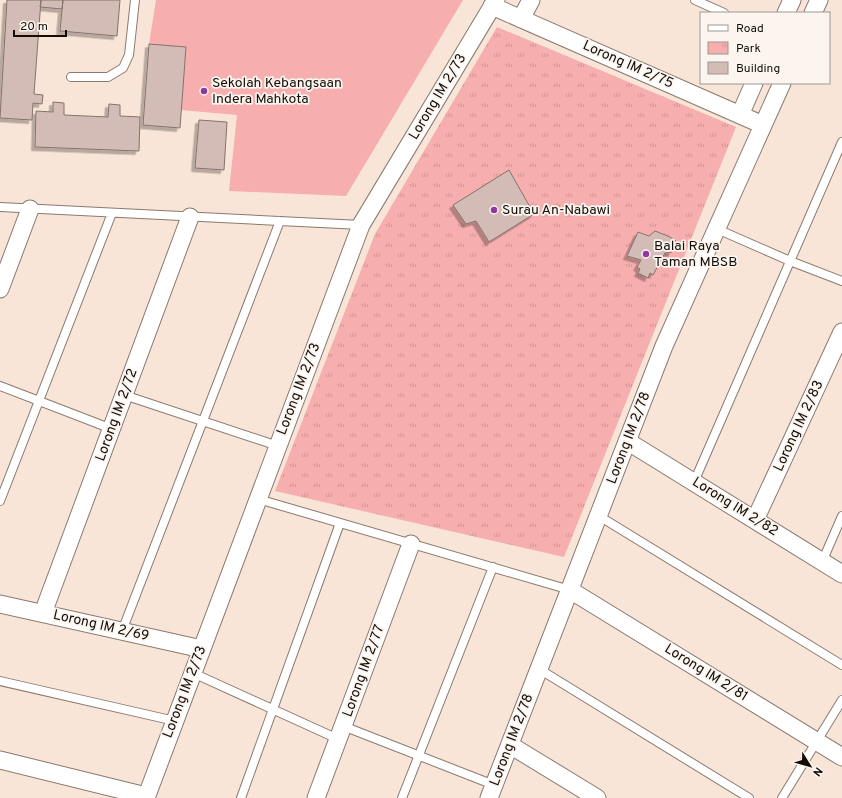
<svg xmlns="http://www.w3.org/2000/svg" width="842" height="798" font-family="Overpass,sans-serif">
	<defs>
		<pattern id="park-tufts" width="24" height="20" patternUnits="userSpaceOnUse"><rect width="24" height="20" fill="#f6aeae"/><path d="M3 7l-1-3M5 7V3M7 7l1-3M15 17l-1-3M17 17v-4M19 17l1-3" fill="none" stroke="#d29494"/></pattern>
		<filter id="shadow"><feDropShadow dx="-3.5" dy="3.5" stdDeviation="0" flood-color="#0004"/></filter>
	</defs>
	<rect width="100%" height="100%" fill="#f8e5d8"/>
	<path fill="#f6aeae" d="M156,0H463L346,196L229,191L237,115L181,110L149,44Z"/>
	<path fill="url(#park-tufts)" d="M497,27L736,127L564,557L275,491L375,234Z"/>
	<path fill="#d3bcb5" stroke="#86726b" filter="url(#shadow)" d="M7,0H41L34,94L43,95L42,104L33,103L32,120L0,118Z
		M41,0H63L62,9L40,7Z
		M63,0H120L117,36L60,31Z
		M149,44L186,47L180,128L143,125Z
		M53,102L64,103V115L108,117L109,104L120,105V116L140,117L139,151L35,147L36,111L53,112Z
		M199,120L227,122L224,170L195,168Z
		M509,170L534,214L489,242L476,221L466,224L453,205Z
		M655,231L670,237L676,241L674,244L668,242L666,246L672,249V252L665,253L653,275L650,273L648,278L638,273L640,269L637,267L641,260L627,256L638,232L649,236Z"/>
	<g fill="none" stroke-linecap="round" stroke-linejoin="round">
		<g stroke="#8a7a6e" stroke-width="10">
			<path id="lane" d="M695,0L724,13
				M71,77H108L123,68L129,55L135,0
				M0,207L361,225
				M717,229L790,261L842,281
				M0,386L112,429
				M124,395L278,446
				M694,482L842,142
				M258,499L570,590
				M0,501L112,213
				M599,516L842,665
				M822,562L842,516
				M122,631L280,221
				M539,669L749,798
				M193,673L338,739
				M0,681L175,721
				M343,726L494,785
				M241,798L340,523
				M402,798L493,567
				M782,798L842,700"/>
		</g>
		<g stroke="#8a7a6e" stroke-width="19">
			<path id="street" d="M492,6L763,125
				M786,13L792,0
				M813,13L819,0
				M521,19L531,0
				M740,115L754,83
				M0,289L30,209
				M627,441L842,574
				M755,520L842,332
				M570,590L842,757
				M0,604L202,649
				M43,613L190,217
				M510,745L597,798
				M0,760L146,796
				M146,798L361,225L496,0
				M316,798L411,544
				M489,798L664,346L782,83"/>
		</g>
		<use href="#lane" stroke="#fff" stroke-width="8"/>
		<use href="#street" stroke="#fff" stroke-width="17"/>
	</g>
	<g fill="#9137a2" stroke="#fcf5ef" stroke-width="1.5">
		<circle cx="204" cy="91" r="4"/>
		<circle cx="494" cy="210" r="4"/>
		<circle cx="646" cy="254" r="4"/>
	</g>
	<g text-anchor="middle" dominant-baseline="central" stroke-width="3.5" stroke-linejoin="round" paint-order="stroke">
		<g font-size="14" fill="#130d08" stroke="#fcf5ef">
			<text transform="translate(628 65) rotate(24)">Lorong IM 2/75</text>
			<text transform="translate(438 97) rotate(-59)">Lorong IM 2/73</text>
			<text transform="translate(299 389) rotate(-69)">Lorong IM 2/73</text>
			<text transform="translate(117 415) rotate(-70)">Lorong IM 2/72</text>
			<text transform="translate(799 426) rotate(-65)">Lorong IM 2/83</text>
			<text transform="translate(629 438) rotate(-69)">Lorong IM 2/78</text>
			<text transform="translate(735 507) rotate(32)">Lorong IM 2/82</text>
			<text transform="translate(101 626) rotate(13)">Lorong IM 2/69</text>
			<text transform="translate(364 671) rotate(-70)">Lorong IM 2/77</text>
			<text transform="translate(706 673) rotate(32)">Lorong IM 2/81</text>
			<text transform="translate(185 692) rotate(-69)">Lorong IM 2/73</text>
			<text transform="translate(512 740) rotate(-69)">Lorong IM 2/78</text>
		</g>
		<g font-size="14" fill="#130d08" stroke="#fcf5ef" text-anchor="start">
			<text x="212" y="83">Sekolah Kebangsaan<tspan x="212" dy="16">Indera Mahkota</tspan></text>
			<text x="502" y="210">Surau An-Nabawi</text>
			<text x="654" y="246">Balai Raya<tspan x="654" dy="16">Taman MBSB</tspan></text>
		</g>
	</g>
	<rect x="700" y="12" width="130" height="72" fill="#fcf5ef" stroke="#9f9893"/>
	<rect x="708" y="25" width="20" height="6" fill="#ffffff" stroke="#9f9893"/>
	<text x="736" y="32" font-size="12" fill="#130d08">Road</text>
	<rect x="708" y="42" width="20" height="12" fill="url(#park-tufts)" stroke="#9f9893"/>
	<text x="736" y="52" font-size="12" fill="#130d08">Park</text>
	<rect x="708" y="62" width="20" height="12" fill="#d3bcb5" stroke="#9f9893"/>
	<text x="736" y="72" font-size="12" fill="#130d08">Building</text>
	<g transform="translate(810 766) rotate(127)" stroke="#fcf5ef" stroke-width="3" paint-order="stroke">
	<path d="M0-3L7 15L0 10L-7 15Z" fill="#130d08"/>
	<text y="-6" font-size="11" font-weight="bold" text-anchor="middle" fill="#130d08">N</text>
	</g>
	<path d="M14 30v6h52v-6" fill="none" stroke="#130d08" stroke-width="2"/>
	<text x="20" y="30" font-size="12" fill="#130d08" stroke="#fcf5ef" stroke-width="3" paint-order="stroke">20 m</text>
</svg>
